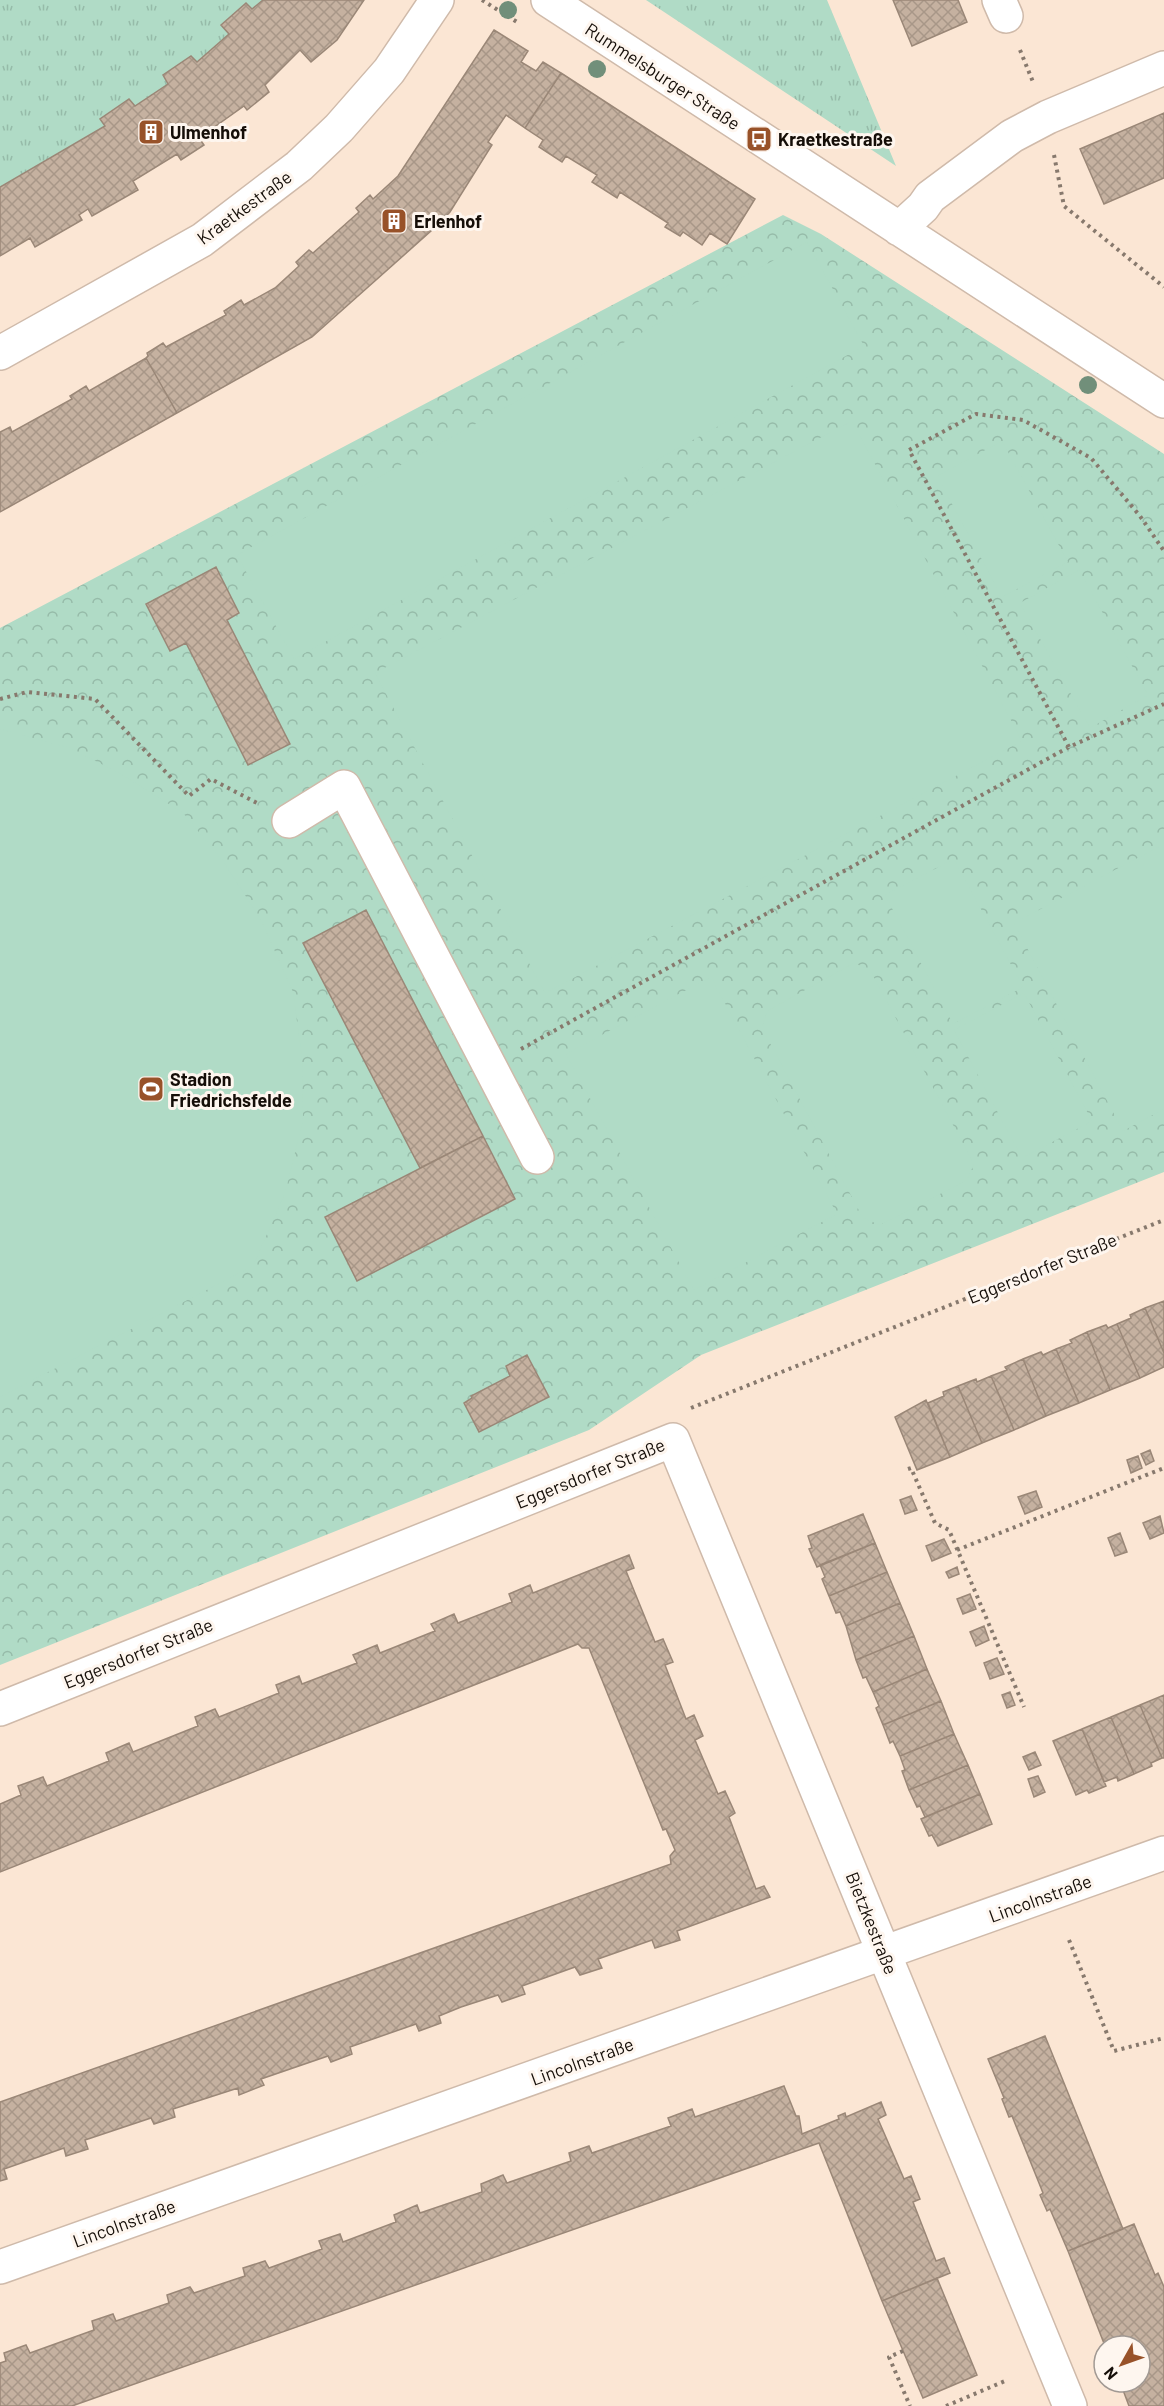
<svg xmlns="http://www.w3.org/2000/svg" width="1164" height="2406" font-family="Barlow,sans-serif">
	<defs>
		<pattern id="grass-tufts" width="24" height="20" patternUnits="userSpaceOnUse" patternTransform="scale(1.5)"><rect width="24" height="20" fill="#b0dbc6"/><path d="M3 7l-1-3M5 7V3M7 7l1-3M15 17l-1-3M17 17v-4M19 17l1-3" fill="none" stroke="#96bba9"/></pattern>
		<pattern id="park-crowns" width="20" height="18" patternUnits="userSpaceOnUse" patternTransform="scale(1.5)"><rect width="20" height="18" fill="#b0dbc6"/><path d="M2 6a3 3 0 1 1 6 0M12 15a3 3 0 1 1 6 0" fill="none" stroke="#96bba9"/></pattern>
		<pattern id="building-cross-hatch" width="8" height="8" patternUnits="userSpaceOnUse" patternTransform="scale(1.5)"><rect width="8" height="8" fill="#c5b1a0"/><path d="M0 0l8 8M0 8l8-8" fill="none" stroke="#a89788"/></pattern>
	</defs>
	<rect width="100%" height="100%" fill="#fbe6d4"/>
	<path fill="url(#grass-tufts)" d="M0,0H263L252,9L246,3L221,25L229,34L197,62L191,56L163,75L168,84L135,106L129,99L100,119L105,126L0,187Z
		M646,0H827L896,166Z"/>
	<path fill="url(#park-crowns)" d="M783,215L821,234L1164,454V1172L701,1355L589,1430L0,1665V628Z"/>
	<path fill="#b0dbc6" d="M807,242L864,346L294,659L237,555Z
		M852,421L1022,741L545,993L375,673Z
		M1002,441L1068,562L1002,597L937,476Z
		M1079,570L1148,695L1090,728L1020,603Z
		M0,729L70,748L121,774L183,813L223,861L261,920L293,992L302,1058L303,1120L285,1193L253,1266L0,1397Z
		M1164,844V1109L1123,1131L1014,923Z
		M954,859L1023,987L953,1024L885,895Z
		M854,963L870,970L974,1164L967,1180L880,1225L863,1218L762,1028L767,1011Z
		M711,977L837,1214L694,1290L566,1054Z
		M1024,993L1092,1121L1022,1158L954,1030Z"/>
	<path fill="url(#building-cross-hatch)" stroke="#9a8777" stroke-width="1.5" d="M263,0H364L337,40L311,62L300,50L265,85L269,92L247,110L244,106L199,138L204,145L181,160L177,154L133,181L138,190L92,216L88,209L79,215L82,220L35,247L30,238L0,256V187L105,126L100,119L129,99L135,106L168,84L163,75L191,56L197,62L229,34L221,25L246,3L252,9Z
		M893,0H958L967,22L912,46Z
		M494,30L528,51L521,62L536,71L543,62L561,73L525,128L506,115L488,142L492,145L450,212L431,231L312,337L177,413L146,358L148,356L147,353L163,343L166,347L226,315L224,311L241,300L244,305L275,288L299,266L296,262L309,250L313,253L359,212L356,208L370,195L373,199L398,176Z
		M561,73L755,199L727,244L710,233L702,245L683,232L680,236L665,227L668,223L620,192L617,198L592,182L597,175L566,156L562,162L539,147L543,140L525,128Z
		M1164,113V178L1104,204L1080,149Z
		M146,358L177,413L0,512V432L10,427L12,432L72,399L70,396L86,386L89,391Z
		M216,567L239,613L227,620L290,744L248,765L186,643L170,651L146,604Z
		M366,910L483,1136L420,1168L303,943Z
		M483,1136L515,1199L357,1281L325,1217Z
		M1164,1301V1353L1145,1308Z
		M1145,1308L1164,1353V1367L1140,1378L1117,1324L1131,1318L1130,1315Z
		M1117,1324L1140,1378L1110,1390L1087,1332L1106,1325L1108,1328Z
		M1087,1332L1110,1390L1079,1403L1056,1349L1072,1343L1070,1340Z
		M1056,1349L1079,1403L1046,1416L1023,1359L1041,1352L1043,1355Z
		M527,1355L549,1397L479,1432L464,1403L472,1398L471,1396L510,1376L506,1366Z
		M1023,1359L1046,1416L1014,1430L991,1376L1007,1370L1005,1367Z
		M991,1376L1014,1430L982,1443L958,1386L976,1379L977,1382Z
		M958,1386L982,1443L950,1457L928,1403L944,1396L943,1392Z
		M926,1400L950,1457L917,1470L895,1417Z
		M1150,1450L1154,1461L1146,1465L1141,1454Z
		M1138,1456L1142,1468L1131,1473L1127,1460Z
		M1036,1491L1042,1507L1025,1514L1018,1497Z
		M911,1496L917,1510L905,1514L900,1500Z
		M863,1514L875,1543L817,1567L809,1549L812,1548L808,1536Z
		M1160,1516L1164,1533L1150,1539L1143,1523Z
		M1120,1533L1127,1552L1115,1556L1108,1538Z
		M944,1539L951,1553L932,1561L926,1546Z
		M875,1543L887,1572L829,1596L822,1579L825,1577L820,1565Z
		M629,1555L634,1568L626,1571L655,1642L663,1639L673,1662L665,1665L686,1719L694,1715L703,1736L695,1740L718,1794L725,1791L735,1813L729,1817L756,1889L764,1886L770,1897L677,1931L680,1940L655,1948L652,1940L598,1959L602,1968L580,1975L575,1967L522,1986L525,1994L502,2002L498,1995L461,2007L439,2016L441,2023L419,2031L416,2024L350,2047L352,2054L331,2062L328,2056L261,2079L264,2085L239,2095L238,2088L173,2109L175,2117L154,2124L151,2118L85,2140L88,2149L66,2156L64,2148L4,2169L7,2179L0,2181V2102L671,1864L670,1856L675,1850L666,1829L663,1830L589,1648H582L578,1644L0,1872V1804L21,1795L18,1786L43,1777L47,1786L109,1761L106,1753L129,1743L133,1752L198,1726L195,1717L215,1709L219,1717L279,1693L276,1685L299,1676L302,1684L357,1663L353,1655L377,1645L380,1653L435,1631L431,1624L454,1614L458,1623L512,1602L509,1594L530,1585L533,1593Z
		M957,1567L959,1574L949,1578L946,1572Z
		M887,1572L900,1603L846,1626L840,1612L836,1613L829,1596Z
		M970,1594L976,1609L963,1614L957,1599Z
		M900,1603L914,1636L856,1660L846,1626Z
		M984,1626L989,1640L976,1646L970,1632Z
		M914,1636L927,1669L873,1692L866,1677L863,1678L856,1660Z
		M997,1658L1004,1674L990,1679L984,1663Z
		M927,1669L941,1701L883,1725L876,1708L879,1706L873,1692Z
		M1010,1692L1015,1705L1007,1708L1002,1695Z
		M1164,1695V1758H1162L1140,1705Z
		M941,1701L954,1734L900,1756L893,1741L890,1743L883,1725Z
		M1140,1705L1162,1758L1151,1763L1152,1766L1134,1774L1111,1717Z
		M1111,1717L1134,1774L1118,1781L1117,1777L1104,1782L1082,1729Z
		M1082,1729L1106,1786L1089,1793L1087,1790L1076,1795L1053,1741Z
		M954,1734L968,1765L909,1790L902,1771L905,1770L900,1756Z
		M1035,1752L1041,1765L1029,1770L1023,1757Z
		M968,1765L980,1794L925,1817L920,1806L917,1807L909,1790Z
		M1038,1776L1045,1792L1034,1797L1028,1779Z
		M980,1794L992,1824L938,1846L932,1835L929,1836L921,1819Z
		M1045,2036L1123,2229L1068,2251L1050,2209L1047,2211L1040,2195L1043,2193L1012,2116L1009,2117L1002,2099L1004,2098L988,2059Z
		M784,2086L796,2116H799L802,2134L839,2119L838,2116L845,2113L846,2117L881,2102L886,2115L878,2119L904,2179L911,2176L920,2199L913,2202L936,2261L944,2258L950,2273L882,2301L819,2143L72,2406H0V2363L6,2361L4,2353L26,2345L30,2353L94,2330L92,2321L113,2314L116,2321L169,2303L167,2295L190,2287L194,2293L245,2276L243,2268L265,2261L269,2268L322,2249L319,2241L340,2234L343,2242L396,2222L394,2215L417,2205L420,2213L482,2192L481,2184L503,2175L507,2183L571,2161L569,2153L589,2146L592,2153L671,2126L668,2118L692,2109L695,2117Z
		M1134,2224L1155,2275L1158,2273L1164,2287V2406H1129L1120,2382H1140V2346H1105L1068,2251Z
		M937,2278L977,2375L923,2398L882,2301Z"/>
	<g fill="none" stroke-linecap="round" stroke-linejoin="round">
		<g stroke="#cfbaaa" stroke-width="36">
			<path id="minor" d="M548,0L1164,401
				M999,0L1006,16
				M899,229L923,207L930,197L1012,136L1048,117L1164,68
				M0,353L202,240L299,166L339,128L389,71L437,0
				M289,821L344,787L537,1157
				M0,1709L673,1440L1070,2406
				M0,2267L1164,1853"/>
		</g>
		<path stroke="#87796d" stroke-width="4" stroke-dasharray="3 4.5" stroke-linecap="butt" d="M482,0L517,22
			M1020,50L1033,82
			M1054,155L1064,206L1164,287
			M0,699L27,692L95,699L189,796L211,779L257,803
			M1069,747L909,450L976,414L1023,420L1091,458L1140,516L1164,551
			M521,1049L1069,747L1164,704
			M691,1408L1164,1220
			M908,1469L911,1468L935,1523L949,1530L1024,1707
			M957,1550L1164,1468
			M1069,1940L1114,2051L1164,2038
			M903,2351L889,2357L910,2406
			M946,2406L1005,2381"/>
		<use href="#minor" stroke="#fff" stroke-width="33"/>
	</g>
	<g fill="#718f7a">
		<circle cx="508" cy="10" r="9"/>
		<circle cx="597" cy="69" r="9"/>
		<circle cx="1088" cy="385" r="9"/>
	</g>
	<defs>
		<g id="building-square" transform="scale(1.35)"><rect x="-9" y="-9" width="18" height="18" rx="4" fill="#985229" stroke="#fef6ef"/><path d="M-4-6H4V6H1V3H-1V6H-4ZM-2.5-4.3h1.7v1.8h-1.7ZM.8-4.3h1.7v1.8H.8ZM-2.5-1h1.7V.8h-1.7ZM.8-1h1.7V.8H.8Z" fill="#fff"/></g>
		<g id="bus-square" transform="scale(1.35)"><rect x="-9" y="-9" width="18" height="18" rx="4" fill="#985229" stroke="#fef6ef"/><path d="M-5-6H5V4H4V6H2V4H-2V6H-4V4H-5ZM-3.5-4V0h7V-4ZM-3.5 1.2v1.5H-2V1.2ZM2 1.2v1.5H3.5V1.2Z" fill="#fff"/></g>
		<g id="stadium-square" transform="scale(1.35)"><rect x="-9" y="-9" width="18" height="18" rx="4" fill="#985229" stroke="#fef6ef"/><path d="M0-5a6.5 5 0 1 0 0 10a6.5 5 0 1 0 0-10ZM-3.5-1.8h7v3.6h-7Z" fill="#fff"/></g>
	</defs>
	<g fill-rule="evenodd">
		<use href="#building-square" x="151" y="132"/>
		<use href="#bus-square" x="759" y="139"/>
		<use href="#building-square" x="394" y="221"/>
		<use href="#stadium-square" x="151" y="1089"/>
	</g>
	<g text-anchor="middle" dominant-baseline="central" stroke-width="6" stroke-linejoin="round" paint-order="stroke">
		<g font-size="18" fill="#150e08" stroke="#fef6ef">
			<text transform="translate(663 76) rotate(33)">Rummelsburger Straße</text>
			<text transform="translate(244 207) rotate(-36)">Kraetkestraße</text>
			<text transform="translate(1042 1268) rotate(-22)">Eggersdorfer Straße</text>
			<text transform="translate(590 1473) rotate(-22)">Eggersdorfer Straße</text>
			<text transform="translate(138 1653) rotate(-22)">Eggersdorfer Straße</text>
			<text transform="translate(1040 1898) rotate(-20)">Lincolnstraße</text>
			<text transform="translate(872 1923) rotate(68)">Bietzkestraße</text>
			<text transform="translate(582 2061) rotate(-20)">Lincolnstraße</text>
			<text transform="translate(124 2223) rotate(-20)">Lincolnstraße</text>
		</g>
		<g font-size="18" font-weight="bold" fill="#150e08" stroke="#fef6ef" text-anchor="start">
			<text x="170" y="132">Ulmenhof</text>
			<text x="778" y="139">Kraetkestraße</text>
			<text x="414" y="221">Erlenhof</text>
			<text x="170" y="1079">Stadion<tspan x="170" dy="21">Friedrichsfelde</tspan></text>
		</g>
	</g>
	<g transform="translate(1122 2364) rotate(230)"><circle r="28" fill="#fef6ef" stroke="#a19993" stroke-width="1.5"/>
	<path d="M0-4.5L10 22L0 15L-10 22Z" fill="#985229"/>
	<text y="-9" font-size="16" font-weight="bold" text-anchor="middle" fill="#150e08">N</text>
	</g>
</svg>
